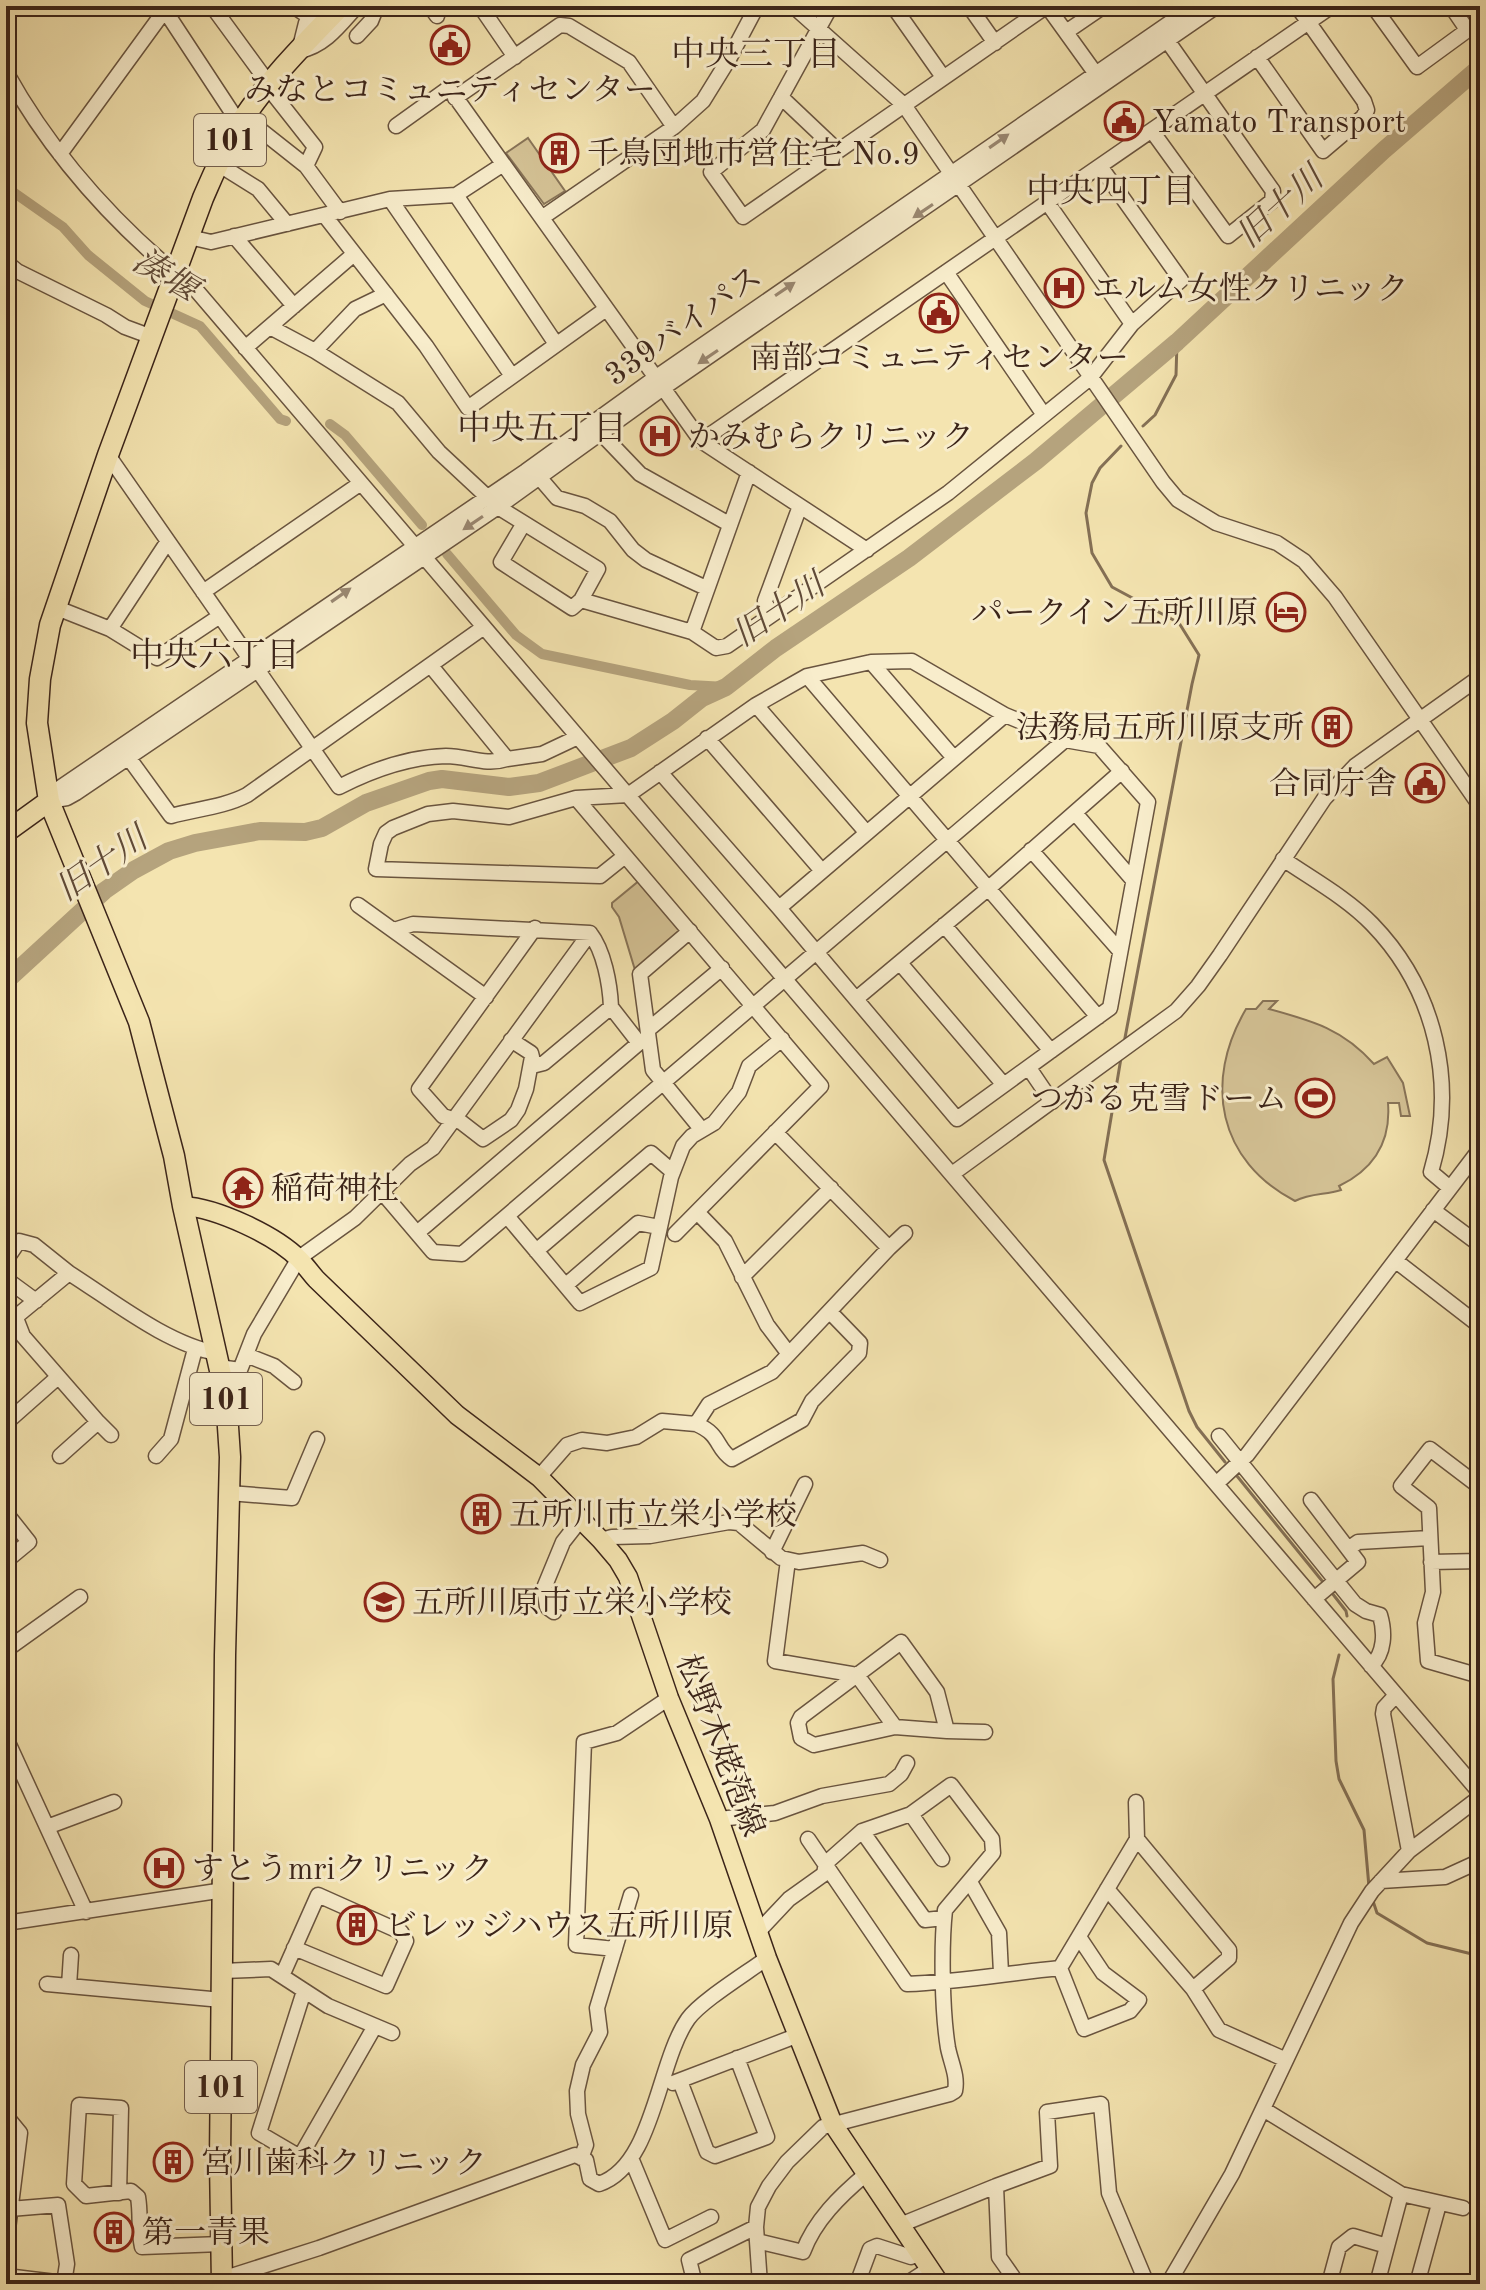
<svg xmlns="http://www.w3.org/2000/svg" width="1486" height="2290" font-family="'Old Standard TT','Noto Serif JP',serif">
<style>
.green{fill:#d5c396;stroke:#887458;stroke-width:2}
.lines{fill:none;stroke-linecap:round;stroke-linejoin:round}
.stream{stroke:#847055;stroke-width:3}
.canal{stroke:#b5a37d;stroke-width:10}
.river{stroke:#b5a37d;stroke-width:18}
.minor-casing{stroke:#69543f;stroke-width:17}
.major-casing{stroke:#3b2419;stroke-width:21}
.highway-casing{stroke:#3b2419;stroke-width:23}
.minor{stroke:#f8edcc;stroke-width:14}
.major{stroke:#f4e4b0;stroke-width:18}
.highway{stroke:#f4e4b0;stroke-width:20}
.oneway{fill:#9a8872}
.labels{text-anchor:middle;stroke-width:6;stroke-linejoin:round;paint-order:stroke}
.shield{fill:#f8edcc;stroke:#74604f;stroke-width:2}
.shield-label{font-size:30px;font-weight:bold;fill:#3b2419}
.poi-label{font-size:32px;fill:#3b2419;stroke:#f8edcc;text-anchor:start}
.street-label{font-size:32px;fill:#3b2419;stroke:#f8edcc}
.neighbourhood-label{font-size:34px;fill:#3b2419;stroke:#f8edcc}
.water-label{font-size:34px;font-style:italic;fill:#604a37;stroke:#f8edcc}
</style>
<rect width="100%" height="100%" fill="#f4e4b0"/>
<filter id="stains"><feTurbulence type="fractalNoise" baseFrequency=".0025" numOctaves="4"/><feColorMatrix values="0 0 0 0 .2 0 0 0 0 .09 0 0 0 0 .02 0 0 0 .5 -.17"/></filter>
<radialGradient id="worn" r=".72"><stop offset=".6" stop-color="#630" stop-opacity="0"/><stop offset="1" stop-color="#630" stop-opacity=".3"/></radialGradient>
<path class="green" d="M528,138L565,191L544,204L506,153Z
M640,880L679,928V932L635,970L619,917L612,907V903Z
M1263,1001H1277L1269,1009C1313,1021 1343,1029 1374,1064L1387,1057L1403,1083L1410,1116H1401L1399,1103H1388C1391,1141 1374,1169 1339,1186L1341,1190C1326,1195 1311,1193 1295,1201C1218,1161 1203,1082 1246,1009H1256Z"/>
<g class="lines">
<path class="stream" d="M1143,426L1155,415L1176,375L1177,342
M1121,446L1100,468L1092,483L1086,513L1092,553L1112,587L1179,623L1199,655L1192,684L1124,1043
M1121,1058L1104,1160L1189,1411L1197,1427L1225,1462
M1237,1476L1323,1582
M1332,1593L1346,1611L1347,1616
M1339,1655L1333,1679L1336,1761L1339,1779L1364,1830L1369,1887
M1372,1898L1377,1913L1427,1943L1480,1956"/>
<path class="canal" d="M6,187L63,227L88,255L145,301L200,326L280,419L286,421
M330,424L345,435L422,525
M447,554L516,635L542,654L690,685L726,687"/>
<path class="river" d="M6,981L104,891L134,870L169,851L195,843L260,831L305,832L322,828L366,803L429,781L442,779L509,787L539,783L631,748L673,721L702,698L726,687L776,648L909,558L1036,461L1177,342L1384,150L1480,67"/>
<g class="minor-casing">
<path id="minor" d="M162,6L233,114L242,121
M212,6L269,84
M293,6L311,18
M323,6L306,23L299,51C325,46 340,25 357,6
M430,6L437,16
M480,6L515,57
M793,6L904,105L1163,482L1178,500L1216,523L1277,543L1304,561L1335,597L1480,806
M831,6L763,130L711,172L743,217L1047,6
M893,6L943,77
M969,6L995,43
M1047,6L1101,81
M1373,6L1417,67L1480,21
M1451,6L1468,31
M1066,32L1104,6
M357,36L371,21L377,6
M1257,57L1323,151L1363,117L1367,110L1364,101L1297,6
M6,72C53,157 121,231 197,291L1480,1793
M267,86L315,147L306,166
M781,97L838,151
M455,98L560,25L569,26L629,62L674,127
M244,117L306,166L340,212
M396,126L449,88L701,441L867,550
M1152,131L1228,236L1272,201L1273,191L1162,33
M60,154L165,10
M218,164L258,189L287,224
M456,195L556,344
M390,199L512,376
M1047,202L1132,324
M325,216L426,346L468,408L606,309
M543,217L674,127L703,101L729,59L757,6
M234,236L294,306
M189,237L211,242L390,199L456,195L502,165
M6,262L17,271L106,315L125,327L152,337
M946,272L1044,415
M270,327L315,351L398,403L439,452L498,507L598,569L581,600L572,608L501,562L524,523
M245,348L354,254
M315,351L355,309L386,294
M595,427L640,474L729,524
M701,441L1332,6
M108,455L339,787C372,770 408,757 446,756C468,756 485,766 507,759L431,666
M539,477L557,498L585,506L610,521L633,550L646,560L706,588
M203,592L361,483
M581,600L692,632L716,648L727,646L948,493L1090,378L1132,324L1181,280L1100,166
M57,608L110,629L157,658L220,616
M770,616L765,601L800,506
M110,629L168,541
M692,632L749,472
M871,662L954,758
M807,676L1098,1017
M756,705L866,832
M707,738L822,871
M123,750L171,816C196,809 224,807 247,795L484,627
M507,759L542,754L578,737
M576,798L821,1086L675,1234
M49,801L67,798L76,793L498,507L663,388L1217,6
M49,801L61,787L526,471L655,378L1194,6
M1075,813L1132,879
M1031,850L1119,950
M625,856L600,876L376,869L381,844L386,833L393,828L428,814L453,811L509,817L576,798L628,795L756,705L807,676L871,662L912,661L1005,715L1065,740L1099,746L1148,802L1110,1008L957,1119L779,908L660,772
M1283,859C1312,879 1347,898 1372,924C1436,990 1457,1084 1431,1172L1450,1188
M358,905L486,997
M779,908L1005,715
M944,925L1051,1051
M394,930L413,924L590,933C604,951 610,984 611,1007L544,1063L532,1066
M690,931L640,974L653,1070L702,1130
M900,963L1004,1085
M856,999L990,887L1122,771
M649,1029L722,968
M511,1040L531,1053L532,1057L526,1089L518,1110L511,1120L483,1139L461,1122L443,1116L419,1089L535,928
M1029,1068L1052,1102
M952,1174L1176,1011L1198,986L1220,955L1324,799L1355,766L1480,677
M382,1192L433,1252L462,1254L1065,740
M1433,1210L1480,1245
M697,1212L725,1241L767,1325L789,1354L889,1248L775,1132
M507,1216L580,1303L651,1268L671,1177L683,1146L692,1136L714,1123L739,1092L749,1066L782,1039
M417,1233L639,1043L611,1007
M889,1248L905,1233
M536,1251L651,1153L673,1172
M6,1260L19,1241L34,1245L69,1273
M1396,1261L1480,1326
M742,1277L831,1188
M6,1279L36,1301
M566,1285L638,1223L659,1227
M16,1318L23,1336L98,1422L60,1456
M6,1325L69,1273C112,1300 168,1345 217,1353
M246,1355L274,1366L294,1382
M219,1367L240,1370L254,1334L299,1258L355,1218L410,1164L433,1148L590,933
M98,1422L111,1435
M6,1423L58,1377
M696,1424C722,1435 715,1448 732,1459L802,1420L812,1401L859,1353L860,1343L830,1312
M1219,1436L1355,1604L1366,1611L1380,1615C1385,1632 1385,1653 1371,1666
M156,1456L171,1439L195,1349
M539,1477L567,1445L582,1440L607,1443L636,1437L662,1421L696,1424L709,1404L772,1372L789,1354
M1216,1484L1247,1455L1480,1149
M1480,1487L1430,1449L1401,1486L1429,1508L1433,1592L1425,1623L1428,1661L1480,1676
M1480,1488L1478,1496L1480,1550
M229,1493L292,1498L317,1439
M1311,1500L1358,1562L1314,1599
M6,1513L29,1542L6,1561
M601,1540L612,1537L650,1536L729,1522L739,1523L781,1558L799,1562L863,1553L880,1560
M1348,1549L1358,1542L1430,1538
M772,1552L805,1484
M788,1560L775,1661L857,1675L895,1727
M1431,1562L1480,1561
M554,1612L547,1607L544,1588L563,1542L581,1519
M901,1642L937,1692L947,1731L895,1727L814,1745L801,1738L798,1723L801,1717Z
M6,1650L80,1597
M1396,1695L1384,1708L1383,1714L1409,1851
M947,1731L985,1732
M6,1738L86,1912
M911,1814L942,1859
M719,1819L775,1813L822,1796L889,1784L901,1774L907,1763
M47,1827L114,1802
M862,1831L925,1920L944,1918
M808,1839L907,1984C959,1982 1009,1973 1060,1968
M1381,1881L1445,1877L1480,1861
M970,1882L999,1933L1001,1973
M1107,1889L1193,1989L1229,1958V1950L1137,1839
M6,1923L224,1890
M758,1932L789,1899L824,1874L826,1863L862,1831L911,1814L951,1785L992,1839L993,1853L945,1910C941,1946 942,2012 948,2048C951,2063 958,2076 955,2091L950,2094L823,2127L787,2162L769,2186L758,2207L756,2227L760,2284
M615,1949L576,1945L584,1742L617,1733L669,1698
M1060,1968L1084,2029L1130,2011L1139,2000L1103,1973L1079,1937
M1060,1968L1137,1839L1136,1802
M223,1971L271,1969L328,2006L392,2033
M282,1976L318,1895L401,1932L406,1941L386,1986L294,1948
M47,1984L222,2000
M69,1986L71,1955
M1193,1989L1219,2030L1284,2059
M304,1991L259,2133L300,2157L375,2026
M680,2081L707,2152L715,2156L767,2137L737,2058
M673,2083L796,2036
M1263,2109L1401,2194L1463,2208
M6,2116L20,2133L6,2245
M581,2158L586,2145L578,2114L577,2091L583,2065L600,2032L597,2008L631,1895
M631,2158L665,2240L711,2217
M996,2186L999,2257L1013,2277L1003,2284
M119,2193L121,2108L79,2105L74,2184L86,2196L131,2191L138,2197C141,2215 138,2229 142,2247L221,2244
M10,2209L58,2205L67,2264L64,2283
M900,2225L996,2186L1050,2166L1047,2112L1101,2104L1109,2193L1147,2284
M757,2241L803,2252C815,2220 840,2196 866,2174
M6,2276L72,2284
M222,2279L319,2248L575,2155L586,2160L590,2179L599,2184C654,2166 657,2063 688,2019C701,2001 747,1973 767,1958
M695,2284L689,2260L756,2227
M857,2284L870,2249L877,2246L911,2257L919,2253
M906,2284L929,2269
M1168,2284L1232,2174L1351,1923L1372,1891L1409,1851L1480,1797
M1329,2284L1339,2247L1353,2236L1387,2246
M1377,2284L1401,2194
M1417,2284L1439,2204"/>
</g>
<g class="major-casing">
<path id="major" d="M183,1206C217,1208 275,1235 299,1259C305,1265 310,1272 316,1279L457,1415L539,1477L601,1540L618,1560L628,1577L669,1698L719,1819L767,1958L833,2124L940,2284"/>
</g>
<g class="highway-casing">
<path id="highway" d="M6,832L49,801
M222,2284L220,2160L225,1655L230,1457L226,1397L183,1206L174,1156L139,1022L49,801L37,723L40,679L50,625L108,455L203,198C214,173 224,148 239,125C267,81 305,43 341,6"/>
</g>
<use href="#minor" class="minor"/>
<use href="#major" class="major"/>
<use href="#highway" class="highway"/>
</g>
<defs><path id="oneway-solid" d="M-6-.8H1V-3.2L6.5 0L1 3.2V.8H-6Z" transform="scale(2)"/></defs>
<g class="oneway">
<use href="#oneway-solid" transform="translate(999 141) rotate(-35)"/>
<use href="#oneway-solid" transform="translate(923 211) rotate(146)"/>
<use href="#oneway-solid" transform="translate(785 289) rotate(-34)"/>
<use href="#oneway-solid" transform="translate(708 357) rotate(146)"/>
<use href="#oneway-solid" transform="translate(473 523) rotate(146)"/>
<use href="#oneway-solid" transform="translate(341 595) rotate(-35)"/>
</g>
<defs>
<g id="civic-ring" transform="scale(2)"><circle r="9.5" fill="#f8edcc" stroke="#8f2418" stroke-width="1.5"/><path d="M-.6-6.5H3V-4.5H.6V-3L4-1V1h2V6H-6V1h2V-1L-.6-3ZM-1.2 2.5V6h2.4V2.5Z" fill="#8f2418"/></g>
<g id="building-ring" transform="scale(2)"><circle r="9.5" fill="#f8edcc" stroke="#8f2418" stroke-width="1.5"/><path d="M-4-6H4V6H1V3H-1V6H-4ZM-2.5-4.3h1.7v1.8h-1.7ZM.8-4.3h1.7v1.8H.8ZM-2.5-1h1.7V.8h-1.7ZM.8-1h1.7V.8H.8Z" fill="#8f2418"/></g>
<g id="hospital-ring" transform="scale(2)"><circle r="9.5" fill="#f8edcc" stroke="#8f2418" stroke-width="1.5"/><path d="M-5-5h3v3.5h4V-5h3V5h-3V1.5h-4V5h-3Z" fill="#8f2418"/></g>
<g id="hotel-ring" transform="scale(2)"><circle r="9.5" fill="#f8edcc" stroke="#8f2418" stroke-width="1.5"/><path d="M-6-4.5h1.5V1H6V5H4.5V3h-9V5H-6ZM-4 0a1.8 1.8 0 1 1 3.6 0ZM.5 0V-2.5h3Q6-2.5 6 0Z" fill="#8f2418"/></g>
<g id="stadium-ring" transform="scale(2)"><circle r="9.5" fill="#f8edcc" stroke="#8f2418" stroke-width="1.5"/><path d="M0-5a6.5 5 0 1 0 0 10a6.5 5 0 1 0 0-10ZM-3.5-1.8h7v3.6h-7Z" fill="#8f2418"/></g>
<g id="temple-ring" transform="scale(2)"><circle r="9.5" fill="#f8edcc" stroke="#8f2418" stroke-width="1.5"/><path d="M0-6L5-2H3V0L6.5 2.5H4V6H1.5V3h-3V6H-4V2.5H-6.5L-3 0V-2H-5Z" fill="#8f2418"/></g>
<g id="school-ring" transform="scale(2)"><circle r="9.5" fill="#f8edcc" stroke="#8f2418" stroke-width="1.5"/><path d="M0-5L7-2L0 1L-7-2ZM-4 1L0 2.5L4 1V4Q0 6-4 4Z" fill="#8f2418"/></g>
</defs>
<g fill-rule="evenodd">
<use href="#civic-ring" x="450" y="45"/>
<use href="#civic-ring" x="1124" y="121"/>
<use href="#building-ring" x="559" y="153"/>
<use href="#hospital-ring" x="1064" y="288"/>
<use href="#civic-ring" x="939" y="313"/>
<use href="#hospital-ring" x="660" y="436"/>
<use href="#hotel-ring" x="1286" y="612"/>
<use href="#building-ring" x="1332" y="727"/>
<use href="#civic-ring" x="1425" y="783"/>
<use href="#stadium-ring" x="1315" y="1098"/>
<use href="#temple-ring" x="243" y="1188"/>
<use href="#building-ring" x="481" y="1514"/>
<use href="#school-ring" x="384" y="1602"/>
<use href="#hospital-ring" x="164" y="1868"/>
<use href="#building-ring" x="357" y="1925"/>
<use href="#building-ring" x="173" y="2162"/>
<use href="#building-ring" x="114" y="2232"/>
</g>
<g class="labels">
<g class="shield">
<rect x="194" y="114" width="72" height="52" rx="6"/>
<rect x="190" y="1373" width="72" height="52" rx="6"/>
<rect x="185" y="2061" width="72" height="52" rx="6"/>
</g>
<g class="shield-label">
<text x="230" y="150">101</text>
<text x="226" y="1409">101</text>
<text x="221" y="2097">101</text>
</g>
<g class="poi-label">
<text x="450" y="100" text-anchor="middle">みなとコミュニティセンター</text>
<text x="1152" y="132">Yamato Transport</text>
<text x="587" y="164">千鳥団地市営住宅 No.9</text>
<text x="1092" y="299">エルム女性クリニック</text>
<text x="939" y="368" text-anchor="middle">南部コミュニティセンター</text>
<text x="688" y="447">かみむらクリニック</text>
<text x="1258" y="623" text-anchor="end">パークイン五所川原</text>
<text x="1304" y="738" text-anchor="end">法務局五所川原支所</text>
<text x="1397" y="794" text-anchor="end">合同庁舎</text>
<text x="1287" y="1109" text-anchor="end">つがる克雪ドーム</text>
<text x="271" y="1199">稲荷神社</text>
<text x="509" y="1525">五所川市立栄小学校</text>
<text x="412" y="1613">五所川原市立栄小学校</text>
<text x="192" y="1879">すとうmriクリニック</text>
<text x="385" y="1936">ビレッジハウス五所川原</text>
<text x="201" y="2173">宮川歯科クリニック</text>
<text x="142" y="2243">第一青果</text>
</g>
<g class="street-label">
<text transform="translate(683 325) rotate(-35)" y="11">339バイパス</text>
<text transform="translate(721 1745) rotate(69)" y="11">松野木姥萢線</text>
</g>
<g class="neighbourhood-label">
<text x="756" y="65">中央三丁目</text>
<text x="1111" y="202">中央四丁目</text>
<text x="542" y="439">中央五丁目</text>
<text x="215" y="666">中央六丁目</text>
</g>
<g class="water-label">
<text transform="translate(1279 206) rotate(-42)" y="12">旧十川</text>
<text transform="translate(166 274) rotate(31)" y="12">湊堰</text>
<text transform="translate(778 609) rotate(-34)" y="12">旧十川</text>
<text transform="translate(101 863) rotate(-35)" y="12">旧十川</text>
</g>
</g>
<rect width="1486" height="2290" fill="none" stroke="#f4e4b0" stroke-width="32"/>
<rect x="8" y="8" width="1470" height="2274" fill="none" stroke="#3b2419" stroke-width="4"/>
<rect x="16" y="16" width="1454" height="2258" fill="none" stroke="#3b2419" stroke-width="2"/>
<rect width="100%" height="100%" filter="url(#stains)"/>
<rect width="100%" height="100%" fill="url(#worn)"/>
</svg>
